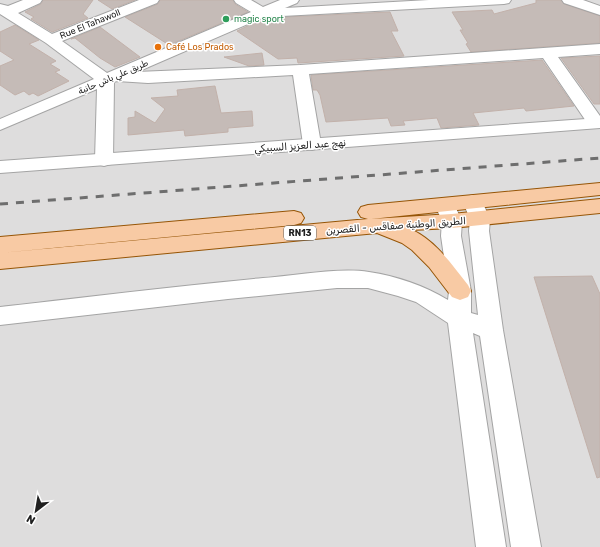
<svg xmlns="http://www.w3.org/2000/svg" width="600" height="547" font-family="Rubik,Vazirmatn,sans-serif">
<style>
.residential{fill:#dedddd}
.building{fill:#c5bbb7;stroke:#c2b1aa}
.lines{fill:none;stroke-linecap:round;stroke-linejoin:round}
.minor-casing{stroke:#a4a4a4;stroke-width:2}
.tertiary-casing{stroke:#a4a4a4;stroke-width:2}
.primary-casing{stroke:#965506;stroke-width:2}
.minor{fill:#fff;fill-rule:evenodd}
.tertiary{fill:#fff;fill-rule:evenodd}
.primary{fill:#f8caa4;fill-rule:evenodd}
.rail{stroke:#6e6e6e;stroke-width:3;stroke-dasharray:8 8;stroke-linecap:butt}
.leisure-dot{fill:#2e9e5b;stroke:#fff;stroke-width:1.5}
.food-dot{fill:#e8710a;stroke:#fff;stroke-width:1.5}
.labels{text-anchor:middle;stroke-width:3;stroke-linejoin:round;paint-order:stroke}
.far-leisure-label{font-size:9px;fill:#27864d;stroke:#fff;text-anchor:start}
.far-street-label{font-size:9px;fill:#202020;stroke:#fff}
.far-food-label{font-size:9px;fill:#c56008;stroke:#fff;text-anchor:start}
.shield{fill:#fff;stroke:#636363;stroke-width:1}
.shield-label{font-size:9px;font-weight:bold;fill:#202020}
.street-label{font-size:10px;fill:#202020;stroke:#fff}
</style>
<rect width="100%" height="100%" fill="#f0ece7"/>
<path class="residential" d="M0,0H600V547H0Z"/>
<path class="building" d="M43,0H93L83,14L88,18L52,32L31,19L34,17L25,12L41,4Z
M98,0H135L112,9Z
M160,0H233L235,4L248,12L169,45L125,17L158,4Z
M536,0H561L564,4L600,16V43L471,52L466,44L468,43L460,30H463L452,12L492,10L494,14L536,3Z
M390,12L398,31H391L404,56L298,63L297,58L278,59L237,31L264,18Z
M15,25L39,40L29,44L56,61L50,64L60,70L55,72L69,81L38,96L33,93L29,95L24,91L15,95L0,85V66L14,60L0,51V32Z
M100,27L140,57L115,67L100,58L75,38L71,39Z
M262,53L264,65L249,66L224,57Z
M600,56V104H594L561,58Z
M542,60L574,106L526,111L524,108L473,113L479,125L441,128L437,118L403,121L405,125L391,126L388,118L326,122L320,95L317,90H313L311,75Z
M215,86L221,113L252,111L253,126L228,128V132L185,136L184,130L128,135V118L135,117V111L155,123L165,109L151,98L178,96L177,90Z
M592,276L600,294V477L597,478L534,277Z"/>
<g class="lines">
<g class="minor-casing">
<path id="minor" d="M23,0H42L40,3L18,13L52,34L139,0H159L157,3L62,41L107,73L251,12L236,3L234,0H251L263,7L280,0H299L297,3L285,8L429,0H511L509,3L504,4L264,17L137,72L300,65L600,44V54L558,57L600,116V127L596,128L590,127L543,58L309,74L321,144L318,148L312,150L306,148L303,144L293,75L148,83L117,81L114,82L113,160L111,164L104,166L97,164L95,160L97,89L0,130V119L94,79L46,43L0,14V4L8,6Z
M562,0H583L600,6V15L564,3Z
M473,195L480,197L490,219L489,231L503,330L541,547H511L480,336L473,333L506,547H476L448,323L416,302L398,296L368,288H337L228,299L0,325V307C88,297 175,286 263,278C293,276 339,267 369,272C396,276 425,286 448,300L449,291L441,236L442,221L435,205L438,200L445,198L452,200L462,221L461,236L471,291V313L478,315L469,231L470,219L463,202L466,197Z"/>
</g>
<g class="tertiary-casing">
<path id="tertiary" d="M600,118V128L0,173V161Z"/>
</g>
<g class="primary-casing">
<path id="primary" d="M600,183V195L371,219L452,214L600,199V213L452,228L412,230C436,241 452,265 468,285L471,291L468,297L460,300L452,297L429,267L412,250L402,243L377,233L0,269V253L368,219L361,217L358,212L361,207L368,205Z
M294,211L301,213L304,218L301,223L294,225L0,253V237Z"/>
</g>
<use href="#minor" class="minor"/>
<use href="#tertiary" class="tertiary"/>
<use href="#primary" class="primary"/>
<path class="rail" d="M0,204L600,158"/>
</g>
<circle class="leisure-dot" cx="226" cy="19" r="4"/>
<circle class="food-dot" cx="158" cy="47" r="4"/>
<g class="labels">
<g class="far-leisure-label">
<text x="234" y="22">magic sport</text>
</g>
<g class="far-street-label">
<text transform="translate(90 24) rotate(-22)" y="3">Rue El Tahawoll</text>
<text transform="translate(113 77) rotate(-23)" y="3">طريق علي باش حانبة</text>
</g>
<g class="far-food-label">
<text x="166" y="50">Café Los Prados</text>
</g>
<rect class="shield" x="284" y="226" width="32" height="14" rx="3"/>
<g class="shield-label">
<text x="300" y="236">RN13</text>
</g>
<g class="street-label">
<text transform="translate(300 145) rotate(-4)" y="4">نهج عبد العزيز السبيكي</text>
<text transform="translate(396 225) rotate(-4)" y="4">الطريق الوطنية صفاقس - القصرين</text>
</g>
</g>
<g transform="translate(36 511) rotate(211)" stroke="#ffffff" stroke-width="3" paint-order="stroke">
<path d="M0-3L7 15L0 10L-7 15Z" fill="#202020"/>
<text y="-6" font-size="11" font-weight="bold" text-anchor="middle" fill="#202020">N</text>
</g>
</svg>
